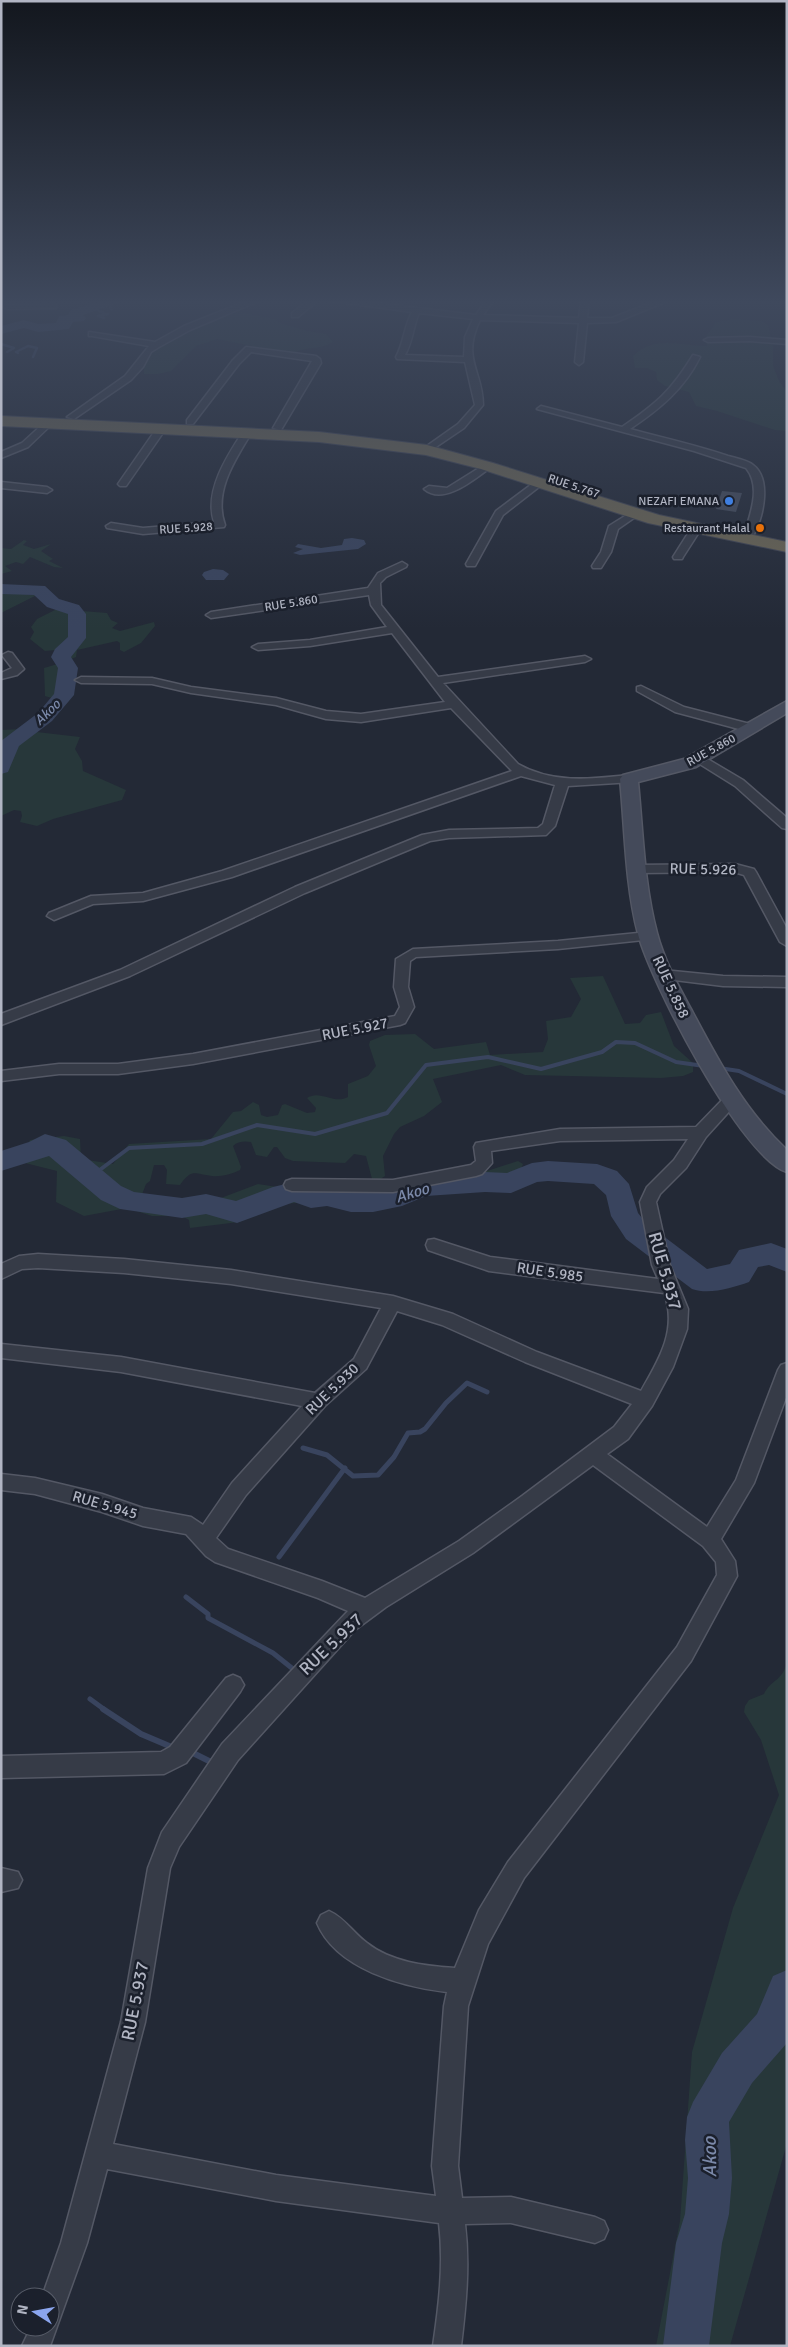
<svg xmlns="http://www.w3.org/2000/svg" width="788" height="2347" font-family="Signika,sans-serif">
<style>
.green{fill:#27373a}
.water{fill:#39445e}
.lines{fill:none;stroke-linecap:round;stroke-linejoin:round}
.stream-far3{stroke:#39445e;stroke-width:2.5}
.stream-far2{stroke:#39445e;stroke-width:4}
.stream-far1{stroke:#39445e;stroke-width:5}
.stream{stroke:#39445e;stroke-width:6}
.river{fill:#39445e;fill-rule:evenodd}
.building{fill:#444b5b}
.street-casing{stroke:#545865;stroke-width:3}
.secondary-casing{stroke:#545865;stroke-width:3}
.highway-casing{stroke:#414552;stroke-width:2}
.street{fill:#363b47;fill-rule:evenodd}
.secondary{fill:#444a5a;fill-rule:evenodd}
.highway{fill:#6c6654;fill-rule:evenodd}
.shop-dot{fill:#3f7fe0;stroke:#1b202c;stroke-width:2}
.food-dot{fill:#e8710a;stroke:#1b202c;stroke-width:2}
.labels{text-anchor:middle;stroke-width:5;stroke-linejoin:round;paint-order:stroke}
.far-street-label{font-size:12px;fill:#b1b5c3;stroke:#1b202c}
.far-poi-label{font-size:12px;fill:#b1b5c3;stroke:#1b202c;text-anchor:end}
.far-water-label{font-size:14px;font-style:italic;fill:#7b89a9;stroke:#1b202c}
.street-label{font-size:15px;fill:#b1b5c3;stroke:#1b202c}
.water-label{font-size:16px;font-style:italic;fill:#7b89a9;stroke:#1b202c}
.near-street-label{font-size:18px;fill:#b1b5c3;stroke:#1b202c}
.near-water-label{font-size:19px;font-style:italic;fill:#7b89a9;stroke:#1b202c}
</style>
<rect width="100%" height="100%" fill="#232936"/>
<path class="green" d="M239,312L275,319L280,323L307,331L326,334L333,342C318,351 307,345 293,354L217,339L196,346L171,371L158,374H144C144,369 144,362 146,358C156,338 217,319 239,312Z
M734,319L761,321L768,325L773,347V366L779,381L787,392V431L775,430L717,411L696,406L689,392L665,386L657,380L656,372L647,368H635L633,356C655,335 679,346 707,346L706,337L716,322Z
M24,540L27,541L23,545L34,549L51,544L41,551L53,559L49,561L63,568L54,567L30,557L23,564L16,562L5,566L12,571L1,574V548L11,549Z
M1,591L37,595L1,613Z
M57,609L107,613L111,620L118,623L112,628L120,631L154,622L155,626L141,643L124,652L120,650V643L117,641L77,650L76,657L67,661C79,689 60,705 41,725L34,724L28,731L80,737L75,749L82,761L83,771L126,790L122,800L53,819L37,826L20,822L22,816L21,811L14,810L1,816V761L6,746L1,745V730L22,729L44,713L55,699L45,696L44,668L61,663L56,650L45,651L30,639L34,632L31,627L37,619Z
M603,976L625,1024L640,1023L646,1015L661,1012L674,1046L693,1063V1072L683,1076L661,1078L525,1075L501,1065L433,1079L442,1102L424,1116L400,1127L394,1134L383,1156L385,1176L379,1180L372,1179L366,1156L354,1154L345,1163L293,1161L285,1158L277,1147H274L267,1157L256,1155L251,1142C245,1141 238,1141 233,1146L241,1167L240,1170C232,1174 220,1177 212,1176C194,1174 192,1168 180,1185L166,1184L167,1170L164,1165H154L150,1181L146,1184L141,1197L193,1205L213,1201L258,1184L290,1189L338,1191L354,1197H367L409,1183L487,1171L518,1161L523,1164L521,1169L468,1188L389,1203L372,1206L317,1201L285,1204L239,1222L190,1228L189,1220L182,1216H152L127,1208L84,1216L56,1202L57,1171L21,1162L30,1140L64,1136L80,1139L81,1159L113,1164L129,1144L211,1139L233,1112L241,1111L253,1102L259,1105L261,1115L267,1117L278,1115L282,1105L285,1104L307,1113L315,1112L316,1108L307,1098C320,1089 334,1105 348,1097V1084L368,1076L376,1066L369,1045L370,1041L385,1035L415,1034L434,1049L486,1042L490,1055L543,1052L548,1039L546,1021L571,1017L581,999L570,978Z
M787,1662V2143L730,2346H656L680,2221L692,2052L733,1908L779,1795L761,1740L744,1712L745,1706L749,1700L764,1694C770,1680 783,1681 787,1662Z"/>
<path class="water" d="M352,538L364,540L366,544L358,549L300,555L293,553L303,549L295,547L298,544L321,548L342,545L344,539Z
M213,569L223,570L229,574L224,580H206L202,575L204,572Z"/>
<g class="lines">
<path class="stream-far3" d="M110,306L112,310
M97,310L104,313
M104,318L98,316L108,314
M1,344L14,348
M7,352L14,348
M18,353L16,352L28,346L37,348L33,357"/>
<path class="stream-far2" d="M719,1068L739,1071L787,1094
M93,1175L129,1148L202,1144L257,1125L315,1134L387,1113L426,1065L488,1057L541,1069L602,1052L616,1042L635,1043L676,1062L704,1066"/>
<path class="stream-far1" d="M303,1448L327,1455L353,1476L378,1475L394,1457L408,1433L420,1432L425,1429L446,1403L467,1383L487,1392
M279,1557L345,1468
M186,1597L208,1614V1618L273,1653L293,1669
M90,1699L105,1710"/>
<path class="stream" d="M103,1709L141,1734L174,1748
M189,1751L213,1763"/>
<path class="river" d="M104,300H126L83,315L86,318L84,321L73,322L69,329L38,332L24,328L1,334V326L24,320L38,324L56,323L59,316L68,315L71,310Z
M1,584L45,586L59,599L79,605L86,614V638L71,657L78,668L74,695L52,721L19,746L8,772L1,774V741L38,713L54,694L58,668L51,657L55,649L68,637V614L47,607L34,595L1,594Z
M45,1134L66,1140L121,1186L134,1192L182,1198L206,1194L236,1201L273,1187L294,1182L314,1187L327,1186L351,1192H373L388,1189L423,1176L485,1172L507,1173L532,1163L548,1161L597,1164L617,1171L629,1184L638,1213L646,1223L707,1269L730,1264L739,1250L771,1243L787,1249V1272L769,1265L758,1267L749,1282C732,1288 709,1295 692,1289L626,1239L611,1216L606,1195L594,1184L548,1181L537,1182L511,1193L485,1192L426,1196L402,1206L373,1212H351L327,1206L311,1208L294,1202L237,1223L206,1214L182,1218L120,1209L101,1200L49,1156L1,1171V1151L29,1142Z
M787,1970V2043L752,2083L729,2122L732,2178L729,2214L722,2243L709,2346H663L676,2243L685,2214L688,2178L685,2140L687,2117L693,2102L722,2053L757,2014L773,1976Z"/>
</g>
<path class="building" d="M722,491L742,493L736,512L716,509Z"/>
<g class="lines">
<g class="street-casing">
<path id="street" d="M249,300H261L190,330L159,347L151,352L143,367L131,380L74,419L67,417L125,376L149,346L92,336H89V332L155,342L184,326Z
M309,300H318L298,317H292V313Z
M324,300H352L476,315L486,300H494L483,315L579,318L581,300H589L587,318H612L658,300H670L616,322L587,323L583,362L579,365L575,362L579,323L480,320C461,359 483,371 483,405L464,428L427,453L422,450L424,448L458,424L475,405L465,362L397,359L396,357C404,342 404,327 412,312ZM419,313L473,319L465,337L464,357L405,355C413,341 413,327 419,313Z
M56,304V308H53L7,309L3,307L7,305Z
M750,337L787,340V344L750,341L708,342L704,340L708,338Z
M246,347L316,356L320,359L321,363L281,430L273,428L312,361L251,352L239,364L193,424H187V420L233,360Z
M693,355L700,357C684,389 660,409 630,429C663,438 696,445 728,456C735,458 747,460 753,465C772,479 763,517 754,534L745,532C751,512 761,486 746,468L694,451L537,409L541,406L622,427C656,404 671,391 693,355Z
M46,421L53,423L28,447L1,458V452L22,443Z
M159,425L167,427L126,486H120L118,484Z
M244,430L252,432C235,460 213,492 225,525L224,527L143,534L107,528L106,526L111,523L143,528L214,522C204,491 227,456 244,430Z
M487,463L490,464V468C474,479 444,506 424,489L429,486L447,488Z
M536,481L544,483L503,515L475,566H467L466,564L496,511Z
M1,482L47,487L52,490L47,493L1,488Z
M633,511L641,513L618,529L611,552L601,568H593L592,566L601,552L609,526Z
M696,526L701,529L683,557L682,559H674L673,557L692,527Z
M402,562L407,565L406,567L386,577L380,583L381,605L438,677L585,656L591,659L585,662L443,683L518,764C553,784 591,779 629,775L633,776L635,779L633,782L568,786L555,826L546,835L449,838L430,841L305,893L130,976L1,1025V1014L120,970L295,887L422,835L449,830L538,828L543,824L555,785L521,776L232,877L143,901L93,904L54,920L47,916L49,913L91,896L143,893L222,871L512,771L451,708L361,722L326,719L276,705L191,693L152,684L81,683L75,680L81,677L152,678L191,687L276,698L326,711L361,714L445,702L392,633L310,646L258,650L252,647L258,644L310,640L387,627L371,605L369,595L211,618L206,615L211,612L368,588L378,573Z
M8,652L12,653L24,669L17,675L1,679V673L12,668L2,655Z
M641,686L684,707L754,725L756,728L750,732L675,712L637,691V687Z
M699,754L743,780L787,818V829L782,828L735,786L695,761L693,758Z
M735,864L754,869L756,872L787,929V946L780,942L744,875L734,872L637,873L630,869L637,865Z
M648,932L655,936L653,939L558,949L416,957L410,961L408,987L414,1007L405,1023L400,1025L193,1064L118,1074H59L1,1081V1071L59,1064H118L193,1054L395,1016L400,1007L394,987L396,959L413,949L558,941Z
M663,970L723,976L787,977V987L723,986L658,978L656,975Z
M730,1096L735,1097L738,1101L735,1105L706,1137L686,1168L660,1194L656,1202L670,1265L688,1309L687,1329L673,1367L652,1406L628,1439L607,1454L707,1527L736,1480L778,1370L781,1365L787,1363V1395L754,1483L721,1539L735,1561L737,1576L691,1661L524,1878L488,1944L468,2006L458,2166L462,2198L511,2197L595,2217L604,2221L608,2230L604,2239L595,2243L511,2223L465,2224C470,2265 466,2305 461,2346H433C439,2305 444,2264 439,2223L276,2201L107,2169L87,2243L50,2346H22L31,2327H50V2297H42L61,2243L121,2022L148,1868L162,1832L222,1744L348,1611L318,1598L215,1562L206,1556L186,1534L143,1526L102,1512L35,1494L1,1490V1474L35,1478L102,1494L143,1508L191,1517L203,1525L232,1483L302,1406L121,1372L1,1358V1344L121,1357L315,1393L354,1359L381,1308L231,1284L124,1273L38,1268L22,1269L1,1279V1264L19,1256L38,1254L124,1259L231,1270L393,1296L453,1314L537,1352L641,1391C659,1360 678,1329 664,1293L489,1271L428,1250L426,1245L428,1240L434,1239L490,1257L658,1279L652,1265L640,1202L647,1187L674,1160L688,1139L560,1141L491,1151L492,1163L482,1174L476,1176L393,1192L292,1191L286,1189L284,1185L286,1181L292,1179L393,1180L471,1165L476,1161L474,1147L476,1143L560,1129L696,1127L725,1097ZM397,1311L442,1325L525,1362L632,1404L614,1427L522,1496L459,1541L365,1598L322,1581L228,1549L216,1538L246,1495L325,1406L366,1369ZM593,1465L703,1546L716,1562L717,1575L677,1647L508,1862L479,1910L455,1968C425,1966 391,1962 367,1943C353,1933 345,1918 329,1911L321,1915L317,1923C336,1969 403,1987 447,1992L444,2006L432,2166L436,2196L276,2175L113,2144L145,2022L170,1868L179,1847L238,1760L355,1630L386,1607L473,1553Z
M233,1675L240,1678L244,1685L240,1692L186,1763L164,1774L1,1778V1756L161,1752L170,1747L226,1678Z
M1,1868L18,1872L22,1880L18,1888L1,1892Z"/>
</g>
<g class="secondary-casing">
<path id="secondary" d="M787,701V713L696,767L638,782C643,832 644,884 657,933C664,960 678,985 691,1009C718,1060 744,1110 787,1150V1172C742,1159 650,981 638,934C625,884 625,830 620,779L623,775L684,759Z"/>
</g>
<g class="highway-casing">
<path id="highway" d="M1,416L319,432L427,445L493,463L659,515L787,542V552L648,523L481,469L426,455L319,442L1,426Z"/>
</g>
<use href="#street" class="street"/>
<use href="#secondary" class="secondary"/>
<use href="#highway" class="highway"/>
</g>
<linearGradient id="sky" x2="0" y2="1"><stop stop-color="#13171e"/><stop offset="0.48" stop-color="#3f495d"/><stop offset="1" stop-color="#3f495d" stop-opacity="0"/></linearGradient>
<rect width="788" height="629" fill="url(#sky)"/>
<circle class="shop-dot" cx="729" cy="501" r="5"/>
<circle class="food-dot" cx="760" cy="528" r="5"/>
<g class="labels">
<g class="far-street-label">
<text transform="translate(574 486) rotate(18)" y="4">RUE 5.767</text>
<text transform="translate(186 528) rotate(-4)" y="4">RUE 5.928</text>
<text transform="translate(291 603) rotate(-9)" y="4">RUE 5.860</text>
<text transform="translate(711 750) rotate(-29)" y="4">RUE 5.860</text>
</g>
<g class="far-poi-label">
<text x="719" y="505">NEZAFI EMANA</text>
<text x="750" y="532">Restaurant Halal</text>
</g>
<g class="far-water-label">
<text transform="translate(47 712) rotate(-44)" y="5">Akoo</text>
</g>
<g class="street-label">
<text transform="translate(703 869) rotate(1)" y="5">RUE 5.926</text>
<text transform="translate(671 987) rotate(65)" y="5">RUE 5.858</text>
<text transform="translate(355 1029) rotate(-11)" y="5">RUE 5.927</text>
<text transform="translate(550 1272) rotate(8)" y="5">RUE 5.985</text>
<text transform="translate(332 1389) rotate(-44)" y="5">RUE 5.930</text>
<text transform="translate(105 1505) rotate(16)" y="5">RUE 5.945</text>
</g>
<g class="water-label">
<text transform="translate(412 1192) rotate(-17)" y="6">Akoo</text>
</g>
<g class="near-street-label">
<text transform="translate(665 1271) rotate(74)" y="6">RUE 5.937</text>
<text transform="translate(331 1644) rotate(-44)" y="6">RUE 5.937</text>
<text transform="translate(135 2001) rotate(-79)" y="6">RUE 5.937</text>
</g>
<g class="near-water-label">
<text transform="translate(709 2157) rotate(-91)" y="7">Akoo</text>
</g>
</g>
<rect width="788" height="2347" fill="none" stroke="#b1b5c3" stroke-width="5"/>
<g transform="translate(35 2312) rotate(281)"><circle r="24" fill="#1b202c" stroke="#575c68"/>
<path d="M0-4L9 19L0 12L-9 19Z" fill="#8ba5ee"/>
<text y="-8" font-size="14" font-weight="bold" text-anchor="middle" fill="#b1b5c3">N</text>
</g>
</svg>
